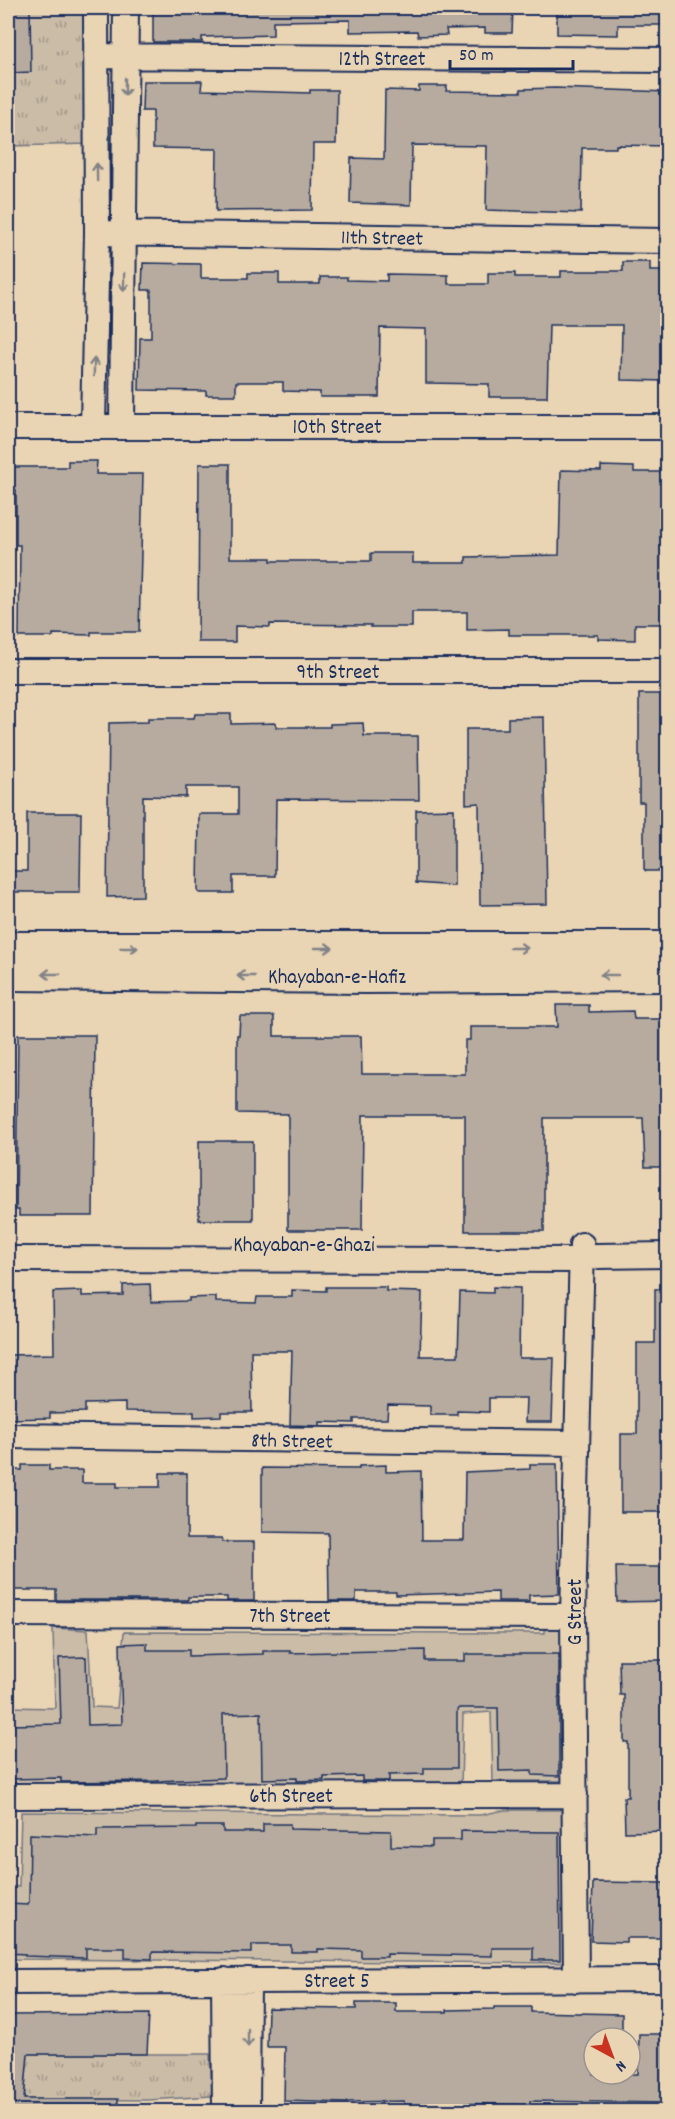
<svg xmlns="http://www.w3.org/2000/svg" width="675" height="2119" font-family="Dekko,sans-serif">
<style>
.grass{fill:url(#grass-tufts);stroke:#737682;stroke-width:1.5}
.garden{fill:#cbbca7;stroke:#737682;stroke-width:1.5}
.building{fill:#b6ab9e;stroke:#1b2f5e;stroke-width:1.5}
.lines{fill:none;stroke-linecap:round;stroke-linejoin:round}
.minor-casing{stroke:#1b2f5e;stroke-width:28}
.major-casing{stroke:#1b2f5e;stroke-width:36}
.minor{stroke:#e9d4b3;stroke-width:24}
.major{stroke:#e9d4b3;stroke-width:32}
.oneway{stroke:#828288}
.labels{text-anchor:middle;stroke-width:6;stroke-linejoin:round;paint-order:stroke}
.street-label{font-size:21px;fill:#1b2f5e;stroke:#e9d4b3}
</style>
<defs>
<pattern id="grass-tufts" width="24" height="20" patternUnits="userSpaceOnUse" patternTransform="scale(1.5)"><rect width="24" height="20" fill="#cbbca7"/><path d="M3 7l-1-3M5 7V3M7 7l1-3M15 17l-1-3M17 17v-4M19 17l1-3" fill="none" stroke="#a4998b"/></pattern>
</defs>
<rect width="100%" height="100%" fill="#e9d4b3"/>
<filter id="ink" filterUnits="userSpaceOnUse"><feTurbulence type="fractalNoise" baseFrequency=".0167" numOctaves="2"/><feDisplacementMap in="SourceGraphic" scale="12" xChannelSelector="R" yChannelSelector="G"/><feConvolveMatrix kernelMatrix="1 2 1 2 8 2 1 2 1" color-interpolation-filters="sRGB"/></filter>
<g filter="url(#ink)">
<path class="grass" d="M8,8H90L88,144L8,146Z
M28,2054H210L212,2096L148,2100L24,2099Z"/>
<path class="garden" d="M545,1626L561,1628L568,1639V1781H493L491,1712L463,1714L461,1784L8,1783V1707L55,1708L53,1628L88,1630L92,1707L117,1708L124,1632L545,1633Z
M505,1810H564L565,1963L8,1959V1886L19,1887L21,1812L480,1815Z"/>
<path class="building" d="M8,8H30L31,72L8,73Z
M210,8H513L512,33H485V28L446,29L447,35L418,36L417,31L350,32V20L273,21V35L202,37V42H153V12L210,11Z
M557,8H668V25H618V35L557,34Z
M143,81H202L201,90L310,93V90H337L336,144H313L312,210L216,211L217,149L153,148V111H142Z
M419,86H447L446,91L521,92V89L555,88L668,92V146L616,145V148H582L581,213L486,210L487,146L412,145L411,205L350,203L351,158L384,159L385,90L419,91Z
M623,262H650V271H668V381L621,380L622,325H549L547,397H489V384L426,383V329L380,328L379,397H320V392L283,391V382H236V395H206V391L139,390L140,338H151V290H142L143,263L201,264V278H248V273H279V284H320V277H347V280L387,281V274L448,275V284H488V273H515V277H561V271H623Z
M68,461H97L96,474H143L139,632H91V635L53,634V637H19L20,545H16V490H8V467H68Z
M199,464H230V558H271V561H371V553H413V563H466V557L559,555L561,470L601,471V466L634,467V472H668V624H635V640L598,639V635H509V629L467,630V612H412V627H370L371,625L270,624V627L235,626V642H198Z
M639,694H668V871H646L644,869V802H639Z
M195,714H231V724L276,723V727H330V724L363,723L364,736H418L419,800L276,799L275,876H233V893H200L198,892L199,814H238V787H186V797L143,796V896L107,897L109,723L148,722V718H194Z
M544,717L547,904L480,905L479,803L466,804V729H508V718Z
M454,809V886L416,883V810Z
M27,813H81L80,892H8V871H27Z
M556,1005H589V1012L633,1011L634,1019H668V1167H645L643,1118H544V1231H465V1115H363L362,1230H288V1114L237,1113V1035H239L240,1016H274V1036H361L362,1074H465V1040H470V1027H557Z
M18,1035H95L93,1216H19V1210H16Z
M199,1141H253V1220H199Z
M150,1284L151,1302L189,1301V1298L216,1297V1302L256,1303L257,1297H292V1290L326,1291V1287H386V1291L422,1292L420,1356H458L460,1292L493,1293V1287L520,1288L519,1358H554L552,1422H525L526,1398H489V1412L457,1411V1415H430V1406L388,1405L387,1419H354V1423L320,1422V1426L290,1425L292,1351H251L252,1412H221V1416L194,1417V1412L125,1411V1403L85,1404V1412L50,1413V1418L8,1419V1355L54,1354L53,1292L82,1291V1296L123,1295V1285Z
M655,1289H668V1512H621V1434H637V1343H655Z
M530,1464H557L559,1594L529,1595V1601H498V1592L396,1595V1592H356V1601H329L328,1533L262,1532V1468L359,1469V1466L386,1465V1472L421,1471L422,1540H464L465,1472L530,1469Z
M22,1465H49V1470H82V1483H117V1487H160V1473H187V1538H222V1542H254V1601H227V1597H188V1600H56V1590H8V1470H22Z
M616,1567H668V1601L617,1602Z
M147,1643V1650H189V1656L263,1654V1651H290V1653L425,1650V1661H465V1654H559V1776L532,1775V1770L499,1771L498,1708H459L457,1710V1768H424V1774L389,1775V1781H362V1776L324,1777V1780L297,1781V1778L262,1779L261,1713L223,1714L224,1778L156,1781L61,1782V1778L8,1779V1725L61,1724L59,1658L86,1657L88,1725L122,1724L120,1644Z
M619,1660H668V1831L625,1832L624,1797H628V1742H624V1695H620Z
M263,1824H290V1829L391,1831V1846L432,1847V1840H461V1831L559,1832L560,1960H533V1948H492V1956L387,1954V1957H361V1950L318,1949V1952H291V1945H252V1953L152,1952V1959L125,1958V1948H86V1958L25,1956V1954L8,1953V1904L28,1905L29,1902L30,1834L97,1837V1829L196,1828V1826H223V1832H263Z
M593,1882L664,1883V1938H626V1942L591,1941Z
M356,2003H396V2012H447V2010L494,2009V2007H531V2012L622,2014V2038H594V2074H638L639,2034H668V2103L530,2101V2105L440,2103V2105H404V2101L347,2102V2103L284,2101L285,2047H267L268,2008L356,2009Z
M149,2014L147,2054H28L24,2099H118V2112H8V2015Z"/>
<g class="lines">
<g class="minor-casing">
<path id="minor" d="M96,56L668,60
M97,233L668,241
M93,425L97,233L96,8
M122,425L126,8
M8,427H668
M8,671H668
M8,1259L581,1260L597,1256L668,1255
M8,1436L576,1443
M8,1614L573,1616
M8,1796L575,1795
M224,1980L225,2112
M576,1980L573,1616L582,1245
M8,1982L668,1979
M247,2112L248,1980"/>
</g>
<g class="major-casing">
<path id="major" d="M8,948H668
M8,974L366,977L668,975"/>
</g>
<use href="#minor" class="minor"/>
<use href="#major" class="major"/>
</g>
<defs><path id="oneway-shaft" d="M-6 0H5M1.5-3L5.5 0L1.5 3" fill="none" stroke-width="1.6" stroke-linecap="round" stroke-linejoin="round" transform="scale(1.5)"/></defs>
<g class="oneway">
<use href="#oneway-shaft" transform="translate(125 87) rotate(90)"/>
<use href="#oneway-shaft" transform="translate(97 172) rotate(-91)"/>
<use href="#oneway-shaft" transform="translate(124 282) rotate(91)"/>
<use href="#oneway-shaft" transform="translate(94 367) rotate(-89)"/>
<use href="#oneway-shaft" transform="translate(129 948)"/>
<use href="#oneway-shaft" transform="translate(324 948)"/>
<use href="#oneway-shaft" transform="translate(519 948)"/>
<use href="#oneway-shaft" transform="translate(51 974) rotate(-180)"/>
<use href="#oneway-shaft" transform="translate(609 975) rotate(180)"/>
<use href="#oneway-shaft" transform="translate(246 976) rotate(-180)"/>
<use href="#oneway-shaft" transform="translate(248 2038) rotate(90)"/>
</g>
</g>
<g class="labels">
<g class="street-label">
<text x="382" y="65">12th Street</text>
<text transform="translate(382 237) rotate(1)" y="7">11th Street</text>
<text x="337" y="433">10th Street</text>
<text x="338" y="678">9th Street</text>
<text x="337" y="983">Khayaban-e-Hafiz</text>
<text x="304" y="1251">Khayaban-e-Ghazi</text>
<text transform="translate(292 1440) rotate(1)" y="7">8th Street</text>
<text transform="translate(574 1612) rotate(-90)" y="7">G Street</text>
<text x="290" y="1622">7th Street</text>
<text x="291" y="1802">6th Street</text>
<text x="337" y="1987">Street 5</text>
</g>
</g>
<rect width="675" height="2119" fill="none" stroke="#e9d4b3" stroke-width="30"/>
<rect x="15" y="15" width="645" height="2089" fill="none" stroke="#1b2f5e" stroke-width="2" filter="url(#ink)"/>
<g transform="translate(612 2056) rotate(139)"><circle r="28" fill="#e9d4b3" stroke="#979291" stroke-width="1.5"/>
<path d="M0-4.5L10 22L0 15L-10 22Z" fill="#c8321e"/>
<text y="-9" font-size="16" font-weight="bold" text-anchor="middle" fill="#1b2f5e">N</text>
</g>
<path d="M450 60v9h123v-9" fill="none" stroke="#1b2f5e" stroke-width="3"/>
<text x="459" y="60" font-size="18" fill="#1b2f5e" stroke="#e9d4b3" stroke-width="4.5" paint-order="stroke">50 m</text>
</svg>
